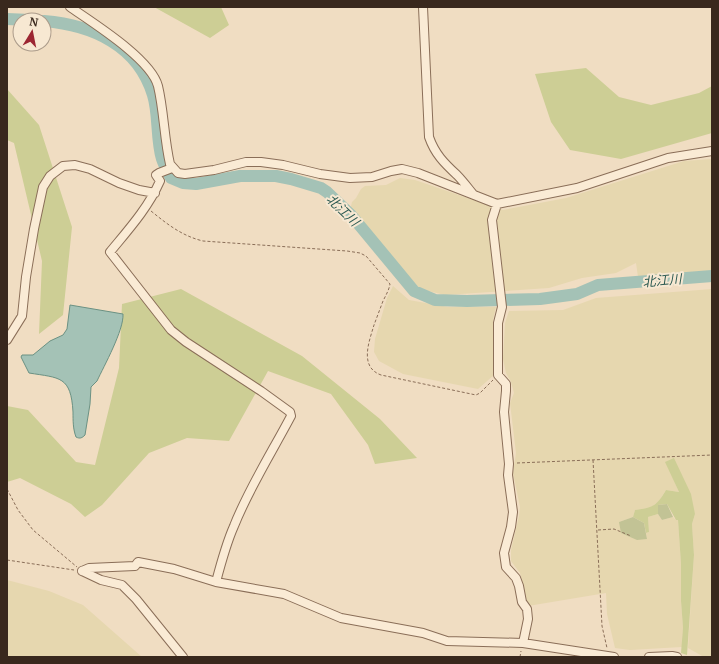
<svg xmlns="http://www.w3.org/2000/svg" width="719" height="664" font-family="Merriweather,'Noto Sans JP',serif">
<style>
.farmland{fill:#e6d7af}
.green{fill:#cdce95}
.cemetery{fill:#c2c395}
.water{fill:#a4c2b6;stroke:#6b9183}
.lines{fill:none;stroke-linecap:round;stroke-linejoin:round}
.river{stroke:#a4c2b6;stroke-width:12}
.street-casing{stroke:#8a6e58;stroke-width:10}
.path{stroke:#8a6e58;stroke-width:1;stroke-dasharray:3 2;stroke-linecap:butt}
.street{stroke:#faebd5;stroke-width:8}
.labels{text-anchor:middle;stroke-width:4;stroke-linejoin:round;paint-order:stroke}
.water-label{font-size:13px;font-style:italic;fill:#2c5a52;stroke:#f7e8d2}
</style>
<rect width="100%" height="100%" fill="#f0ddc2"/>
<path class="farmland" d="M712,159V272L638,277L636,263L616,273L582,278L549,288L445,295L420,289L350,210L352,202L356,198L361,189L365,186L386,185L400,178L415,180L503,210L566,198L684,161Z
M393,286L409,300L448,307H496L493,320L496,335L494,375L478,389L403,374L379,361L374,352L375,339L387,298Z
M712,289V657H704L688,648L694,555L692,524L695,514L666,462L679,492L666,490L659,501L650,508L635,510L633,517L619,522L647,539L646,533L649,532L648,517L658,514L662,520L673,517L676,520H678L681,564V601L683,628L682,647L630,650L615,648L607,614L606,593L528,606L520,573L511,561V550L519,516L520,507L513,473L516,453L510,403L514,393L511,382L506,373L503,359L505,323L509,311L563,310L596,298Z
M7,580L49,591L83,605L142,657H7Z"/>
<path class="green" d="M154,7H221L229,25L210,38Z
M586,68L619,97L651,105L699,93L712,86V133L621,159L570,150L551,122L535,74Z
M7,89L39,125L72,227L63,315L39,334L42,261L14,143L7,140Z
M181,289L302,356L380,419L417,458L375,464L368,445L331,394L268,371L229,441L187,438L149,453L102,505L85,517L71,504L20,478L7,482V406L28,410L76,462L95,465L119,368L122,304Z
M674,458L691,494L695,514L692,524L694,555L687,655L681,653L683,628L681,601V564L678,520H676L667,504L658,505V514L648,517L649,532L646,533L644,523L633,517L635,510C652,508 657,506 666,490L679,492L665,462Z"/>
<path class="cemetery" d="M667,504L673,517L662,520L658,514V505Z
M633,517L644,523L647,539L637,540L621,533L619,522Z"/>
<path class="water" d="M70,305L123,314C124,330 104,366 97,381L91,387L90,404L85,435C82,438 80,439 76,437C73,429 73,421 73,412C71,376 60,378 29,373L21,357L22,355H33L50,341L63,335L67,329Z"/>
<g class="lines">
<path class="river" d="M7,19L30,20
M44,21C92,25 138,45 153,95C159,114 156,140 162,159C164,165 168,172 171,178L183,183L196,184L240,176H276L291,179L321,188L327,192L351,215L414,291L435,300L467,301L540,299L577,294L598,285L712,276"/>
<g class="street-casing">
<path id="street" d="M70,7C93,23 151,59 158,86C164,111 164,138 170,164L178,173L185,174L214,170L246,162H261L283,165L320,174L350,178L372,177L391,171L402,169L418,173L497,204L577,188L668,158L712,151
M423,7L429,137C435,154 444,163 457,175C463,181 468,188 473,194
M172,168L159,173L156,175L160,181C148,208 129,229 110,252L171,330L186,342L261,391L290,412L291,416C272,452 249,488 234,526C226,544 221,563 216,582
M497,204L492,220L502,307L498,323V375L506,384V391L504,412L509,464L508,475L513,512L511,527L504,553L506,567L516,578L519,586L522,602L527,609L528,619L523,643
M7,340L22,316L26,277L34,229L43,187L50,176L63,166L75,165L90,169L119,183L139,190L155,193
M82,571L89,568L135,566L138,562L174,569L216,582L284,594L341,618L423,633L447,641L523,643L614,657
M82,571L101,580L122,585L136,599L183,657
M649,657L672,656L677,657"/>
</g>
<path class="path" d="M151,211C167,224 182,236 203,241L347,251L360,253L366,256L390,284C389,290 386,295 383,301C380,309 377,317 374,325C369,342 359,367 381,375L476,395L480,393L493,380
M593,460L602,626L607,648
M517,463L712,455
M7,489L18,510L33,530L77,567
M598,530L614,529L631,536
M7,560L74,570
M520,657L521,651"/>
<use href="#street" class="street"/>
</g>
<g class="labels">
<g class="water-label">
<text transform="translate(343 210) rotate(44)" y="5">北江川</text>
<text transform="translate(662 280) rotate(-5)" y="5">北江川</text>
</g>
</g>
<rect width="719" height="664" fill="none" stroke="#39281d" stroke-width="16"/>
<g transform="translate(32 32) rotate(10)"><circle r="19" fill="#f7e8d2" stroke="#ab9b8a"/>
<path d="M0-3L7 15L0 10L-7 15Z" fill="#9c2632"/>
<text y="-6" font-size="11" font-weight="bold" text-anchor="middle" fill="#39281d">N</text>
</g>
</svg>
